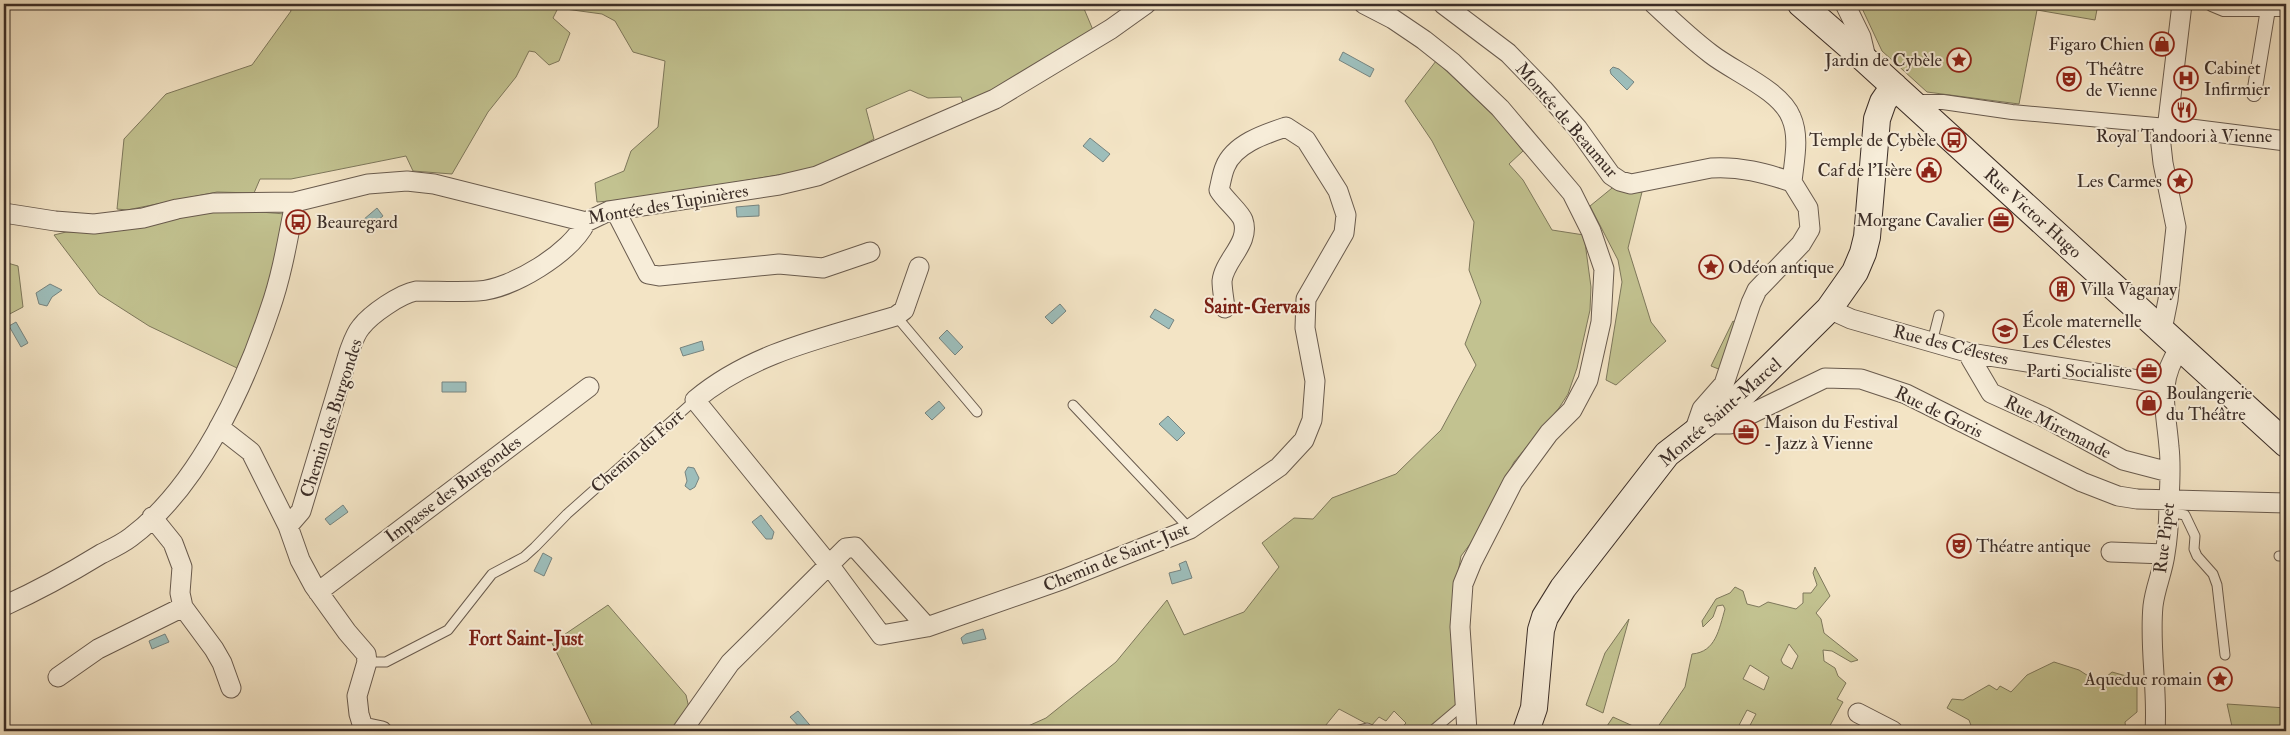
<svg xmlns="http://www.w3.org/2000/svg" width="2290" height="735" font-family="'IM FELL Double Pica',serif">
<style>
.green{fill:#c2c290;stroke:#7e785c;fill-rule:evenodd}
.water{fill:#9dbebb;stroke:#768480}
.lines{fill:none;stroke-linecap:round;stroke-linejoin:round}
.service-casing{stroke:#695b4e;stroke-width:11}
.pedestrian-casing{stroke:#695b4e;stroke-width:16}
.minor-casing{stroke:#695b4e;stroke-width:21}
.secondary-casing{stroke:#3b2d27;stroke-width:28}
.service{stroke:#f7edd9;stroke-width:9}
.pedestrian{stroke:#f7edd9;stroke-width:14}
.minor{stroke:#f7edd9;stroke-width:19}
.secondary{stroke:#f7edd9;stroke-width:26}
.labels{text-anchor:middle;stroke-width:4;stroke-linejoin:round;paint-order:stroke}
.poi-label{font-size:18px;fill:#3b2d27;stroke:#f7edd9;text-anchor:start}
.street-label{font-size:18px;fill:#3b2d27;stroke:#f7edd9}
.neighbourhood-label{font-size:19px;font-weight:bold;fill:#7a1f14;stroke:#f7edd9}
</style>
<rect width="100%" height="100%" fill="#f3e4c5"/>
<filter id="stains"><feTurbulence type="fractalNoise" baseFrequency=".004" numOctaves="4"/><feColorMatrix values="0 0 0 0 .2 0 0 0 0 .09 0 0 0 0 .02 0 0 0 .5 -.17"/></filter>
<radialGradient id="worn" r=".72"><stop offset=".6" stop-color="#630" stop-opacity="0"/><stop offset="1" stop-color="#630" stop-opacity=".3"/></radialGradient>
<path class="green" d="M289,4H1082L1093,30L1046,60L964,105L961,97L928,98L910,90L866,109L874,139L830,163L803,171L633,199L597,202L595,183L624,171L631,151L658,127L665,61L633,52L615,21L602,14L558,8L553,18L570,33L559,61L549,65L535,52L529,51L516,77L488,112L452,174L413,171L406,156L291,179H260L254,193L217,192L127,210L117,209L124,139L166,94L252,65L291,11Z
M1860,4H2098L2095,20L2037,10L2019,104L1927,92L1882,51Z
M1436,61L1499,121L1523,151L1509,164L1523,180L1552,230L1584,235L1591,287L1590,310L1577,368L1568,394L1559,408L1514,462L1477,535L1461,556L1456,584L1458,706L1429,731H1400L1399,730L1406,723L1394,711L1386,721L1379,717L1371,726L1339,709L1321,731H1017L1046,718L1116,662L1167,600L1184,635L1244,612L1279,567L1262,543L1294,518L1313,519L1332,498L1396,474L1441,430L1476,365L1465,344L1481,302L1469,270L1474,222L1432,141L1405,101Z
M1617,184L1632,191L1642,192L1628,248L1651,322L1666,341L1616,385L1606,380L1622,282L1618,260L1590,206Z
M223,209L285,214C276,271 261,317 237,368L149,326L99,294L54,235L66,232H105L130,229L176,216Z
M4,262L18,266L23,307L4,317Z
M1733,321L1736,323L1721,370L1711,366Z
M1815,567L1830,596L1816,613L1821,619L1824,633L1858,660L1851,662L1832,651L1823,650L1824,661L1835,668L1838,676L1846,683L1837,699L1843,702L1827,731H1747L1756,714L1747,710L1736,731H1655L1685,687L1692,654C1716,652 1719,629 1725,609L1723,605L1717,606L1713,617L1703,627L1702,621L1716,599L1730,593L1735,587L1743,591L1747,604L1759,607L1768,602L1796,609L1803,603V593H1811L1817,585L1813,573ZM1789,644L1798,656L1792,669L1783,664L1781,660ZM1750,665L1769,677L1764,690L1743,679Z
M608,605L686,695L689,708L674,731H595L552,643Z
M1629,619L1603,713L1586,705L1605,653Z
M2054,662L2079,670L2099,683L2112,672L2137,679V712L2125,722L2126,731H1973L1969,720L1947,708L1952,699L1963,700L1989,685L1997,690L2000,686L2011,692L2027,675Z
M2227,704L2286,708V731H2233Z
M1613,717L1644,731H1595L1607,726Z"/>
<path class="water" d="M1343,52L1374,69L1370,77L1339,60Z
M1613,67L1619,69L1634,82L1627,90L1611,74L1610,70Z
M1090,138L1110,154L1103,162L1083,146Z
M759,205V216L737,217L736,207Z
M377,208L383,216L369,227L363,220Z
M50,284L62,290L52,297L47,306L39,304L36,293Z
M1060,304L1066,311L1052,324L1045,317Z
M1155,309L1174,320L1169,329L1150,317Z
M16,322L28,343L21,347L9,326Z
M947,330L963,347L955,355L939,338Z
M702,341L704,350L683,356L680,348Z
M442,382H466V392H442Z
M939,401L945,408L932,420L925,413Z
M1168,416L1185,433L1177,441L1159,424Z
M688,467L694,468L699,478L695,487L690,490L685,486L687,481L685,472Z
M343,505L348,512L330,525L325,519Z
M761,515L774,532L772,539H766L752,522Z
M543,553L552,558L544,576L534,571Z
M1186,561L1192,578L1172,584L1169,573L1181,570L1179,564Z
M983,629L986,639L963,644L961,638L966,634Z
M165,634L169,642L152,649L149,641Z
M798,711L814,730L813,731H803L790,717Z"/>
<g class="lines">
<g class="service-casing">
<path id="service" d="M896,316L977,412
M1932,342L1939,315
M1073,405L1190,529
M2169,512L2185,515L2195,536L2194,549L2197,556L2213,574L2217,585L2225,655
M2279,556H2286
M367,662H386L448,630L492,574L524,557L535,547L567,514L695,400
M1355,731L1367,728L1374,731
M1432,731L1458,709L1465,707"/>
</g>
<g class="pedestrian-casing">
<path id="pedestrian" d="M2212,4L2224,9H2286
M2254,94L2268,9
M1911,102H1943L2012,112L2167,126"/>
</g>
<g class="minor-casing">
<path id="minor" d="M1364,4L1393,19L1424,40L1453,63L1500,108L1572,193L1591,231L1604,269L1601,322L1588,380L1572,410L1549,433L1513,482L1472,562L1463,584L1460,627L1467,731
M1443,4L1508,53L1543,89L1578,129L1611,175L1620,181L1631,184L1711,168C1739,166 1765,173 1792,182
M1654,4C1672,21 1691,39 1711,54C1734,72 1780,90 1791,117C1800,137 1794,161 1792,182
M1845,4L1861,37L1867,62
M2167,126L2286,141
M615,210L648,274L659,276L779,264L823,268L870,252
M4,213L55,221L94,224L143,218L177,209L213,203L295,202L368,184L407,181L434,184L586,222L609,211L779,185L817,176L995,99L1111,29L1146,4
M919,267L904,310L896,316C827,337 752,352 695,400L830,566L881,635L927,627L1064,579L1190,529L1279,467L1304,440L1312,420L1315,381L1305,328L1306,299L1344,233L1346,215L1338,191L1306,140L1286,127C1265,134 1234,144 1225,167C1222,174 1221,182 1219,190C1225,200 1240,212 1243,220C1251,243 1224,260 1222,281C1222,289 1224,299 1225,308
M1829,309L1851,319L1970,353L2164,384
M2162,330L2168,300L2176,227L2163,163L2160,136L2168,121L2182,4
M1970,353L1971,359L1991,393L2044,417L2123,460L2169,472
M1706,424H1730L1825,378L1861,379L1906,394L2082,482L2118,496L2137,499L2286,503
M219,427L251,452L288,526L300,560L314,586L347,632L366,654L367,662L357,696L359,714L363,727L362,731
M1694,432L1702,409L1724,384L1751,303L1757,290L1801,244L1810,229L1808,208L1792,182
M152,517L173,543L182,567L180,593L183,607L214,649L222,663L231,688
M288,526L301,511L349,352C352,344 355,334 361,327C371,314 400,294 416,291C437,291 458,292 478,291C512,289 571,253 586,222
M2111,552L2165,554
M318,592L589,387
M4,606C37,591 70,573 101,554C111,549 122,544 131,537C198,487 244,387 270,309C282,275 288,238 295,202
M58,677L98,649L183,607
M1858,713L1893,731
M363,727L382,731
M682,731L730,663L846,548L855,547L927,627
M2155,731C2158,689 2149,648 2153,606C2155,588 2163,571 2165,554C2168,536 2169,518 2169,500C2170,483 2171,464 2169,447C2166,409 2156,382 2180,348"/>
</g>
<g class="secondary-casing">
<path id="secondary" d="M1801,4L1862,57L2286,444
M1526,731L1534,708L1541,630L1545,617L1563,588L1667,454L1737,400L1829,309L1855,272L1863,253L1867,237L1877,119L1883,102L1894,86"/>
</g>
<use href="#service" class="service"/>
<use href="#pedestrian" class="pedestrian"/>
<use href="#minor" class="minor"/>
<use href="#secondary" class="secondary"/>
</g>
<defs>
<g id="shop-ring" transform="scale(1.25)"><circle r="9.5" fill="#f7edd9" stroke="#8f2418" stroke-width="1.5"/><path d="M-5-2.5h2.3a2.7 3.5 0 0 1 5.4 0H5L5.5 6h-11ZM-1.5-2.5h3a1.5 2.3 0 0 0-3 0Z" fill="#8f2418"/></g>
<g id="sight-ring" transform="scale(1.25)"><circle r="9.5" fill="#f7edd9" stroke="#8f2418" stroke-width="1.5"/><path d="M0-6L1.8-2.2L6-1.7L2.9 1.2L3.7 5.4L0 3.3L-3.7 5.4L-2.9 1.2L-6-1.7L-1.8-2.2Z" fill="#8f2418"/></g>
<g id="hospital-ring" transform="scale(1.25)"><circle r="9.5" fill="#f7edd9" stroke="#8f2418" stroke-width="1.5"/><path d="M-5-5h3v3.5h4V-5h3V5h-3V1.5h-4V5h-3Z" fill="#8f2418"/></g>
<g id="theatre-ring" transform="scale(1.25)"><circle r="9.5" fill="#f7edd9" stroke="#8f2418" stroke-width="1.5"/><path d="M-5-5.5Q0-4 5-5.5V0Q5 5 0 6Q-5 5-5 0ZM-3.3-2.5H-1v1.5H-3.3ZM1-2.5H3.3v1.5H1ZM-2.8 1Q0 5.5 2.8 1Z" fill="#8f2418"/></g>
<g id="restaurant-ring" transform="scale(1.25)"><circle r="9.5" fill="#f7edd9" stroke="#8f2418" stroke-width="1.5"/><path d="M-5-6h1v4h1v-4h1v4h1v-4h1v5L-1.5 .5V6h-2V.5L-5-1ZM5-6V6H3V1.5H1.5Q1.5-4 5-6Z" fill="#8f2418"/></g>
<g id="bus-ring" transform="scale(1.25)"><circle r="9.5" fill="#f7edd9" stroke="#8f2418" stroke-width="1.5"/><path d="M-5-6H5V4H4V6H2V4H-2V6H-4V4H-5ZM-3.5-4V0h7V-4ZM-3.5 1.2v1.5H-2V1.2ZM2 1.2v1.5H3.5V1.2Z" fill="#8f2418"/></g>
<g id="civic-ring" transform="scale(1.25)"><circle r="9.5" fill="#f7edd9" stroke="#8f2418" stroke-width="1.5"/><path d="M-.6-6.5H3V-4.5H.6V-3L4-1V1h2V6H-6V1h2V-1L-.6-3ZM-1.2 2.5V6h2.4V2.5Z" fill="#8f2418"/></g>
<g id="office-ring" transform="scale(1.25)"><circle r="9.5" fill="#f7edd9" stroke="#8f2418" stroke-width="1.5"/><path d="M-6-3h4V-5.5h4V-3h4V5H-6ZM-1-4.5V-3h2v-1.5ZM-6 0V1H6V0Z" fill="#8f2418"/></g>
<g id="building-ring" transform="scale(1.25)"><circle r="9.5" fill="#f7edd9" stroke="#8f2418" stroke-width="1.5"/><path d="M-4-6H4V6H1V3H-1V6H-4ZM-2.5-4.3h1.7v1.8h-1.7ZM.8-4.3h1.7v1.8H.8ZM-2.5-1h1.7V.8h-1.7ZM.8-1h1.7V.8H.8Z" fill="#8f2418"/></g>
<g id="school-ring" transform="scale(1.25)"><circle r="9.5" fill="#f7edd9" stroke="#8f2418" stroke-width="1.5"/><path d="M0-5L7-2L0 1L-7-2ZM-4 1L0 2.5L4 1V4Q0 6-4 4Z" fill="#8f2418"/></g>
</defs>
<g fill-rule="evenodd">
<use href="#shop-ring" x="2162" y="44"/>
<use href="#sight-ring" x="1959" y="60"/>
<use href="#hospital-ring" x="2186" y="78"/>
<use href="#theatre-ring" x="2069" y="79"/>
<use href="#restaurant-ring" x="2184" y="110"/>
<use href="#bus-ring" x="1954" y="140"/>
<use href="#civic-ring" x="1929" y="170"/>
<use href="#sight-ring" x="2180" y="181"/>
<use href="#office-ring" x="2001" y="220"/>
<use href="#bus-ring" x="298" y="222"/>
<use href="#sight-ring" x="1711" y="267"/>
<use href="#building-ring" x="2062" y="289"/>
<use href="#school-ring" x="2005" y="331"/>
<use href="#office-ring" x="2149" y="371"/>
<use href="#shop-ring" x="2149" y="403"/>
<use href="#office-ring" x="1746" y="432"/>
<use href="#theatre-ring" x="1959" y="546"/>
<use href="#sight-ring" x="2220" y="679"/>
</g>
<g class="labels">
<g class="poi-label">
<text x="2144" y="50" text-anchor="end">Figaro Chien</text>
<text x="1942" y="66" text-anchor="end">Jardin de Cybèle</text>
<text x="2204" y="74">Cabinet<tspan x="2204" dy="21">Infirmier</tspan></text>
<text x="2086" y="75">Théâtre<tspan x="2086" dy="21">de Vienne</tspan></text>
<text x="2184" y="142" text-anchor="middle">Royal Tandoori à Vienne</text>
<text x="1936" y="146" text-anchor="end">Temple de Cybèle</text>
<text x="1912" y="176" text-anchor="end">Caf de l'Isère</text>
<text x="2162" y="187" text-anchor="end">Les Carmes</text>
<text x="1984" y="226" text-anchor="end">Morgane Cavalier</text>
<text x="316" y="228">Beauregard</text>
<text x="1728" y="273">Odéon antique</text>
<text x="2080" y="295">Villa Vaganay</text>
<text x="2022" y="327">École maternelle<tspan x="2022" dy="21">Les Célestes</tspan></text>
<text x="2132" y="377" text-anchor="end">Parti Socialiste</text>
<text x="2166" y="399">Boulangerie<tspan x="2166" dy="21">du Théâtre</tspan></text>
<text x="1764" y="428">Maison du Festival<tspan x="1764" dy="21">- Jazz à Vienne</tspan></text>
<text x="1976" y="552">Théatre antique</text>
<text x="2202" y="685" text-anchor="end">Aqueduc romain</text>
</g>
<g class="street-label">
<text transform="translate(1567 120) rotate(49)" y="6">Montée de Beaumur</text>
<text transform="translate(668 204) rotate(-10)" y="6">Montée des Tupinières</text>
<text transform="translate(2033 213) rotate(42)" y="6">Rue Victor Hugo</text>
<text transform="translate(1951 345) rotate(14)" y="6">Rue des Célestes</text>
<text transform="translate(1720 412) rotate(-41)" y="6">Montée Saint-Marcel</text>
<text transform="translate(1939 412) rotate(26)" y="6">Rue de Goris</text>
<text transform="translate(331 418) rotate(-72)" y="6">Chemin des Burgondes</text>
<text transform="translate(2058 427) rotate(27)" y="6">Rue Miremande</text>
<text transform="translate(637 451) rotate(-41)" y="6">Chemin du Fort</text>
<text transform="translate(453 489) rotate(-37)" y="6">Impasse des Burgondes</text>
<text transform="translate(2164 538) rotate(-83)" y="6">Rue Pipet</text>
<text transform="translate(1116 557) rotate(-22)" y="6">Chemin de Saint-Just</text>
</g>
<g class="neighbourhood-label">
<text x="1257" y="313">Saint-Gervais</text>
<text x="526" y="645">Fort Saint-Just</text>
</g>
</g>
<rect width="2290" height="735" fill="none" stroke="#f3e4c5" stroke-width="20"/>
<rect x="5" y="5" width="2280" height="725" fill="none" stroke="#3b2d27" stroke-width="2.5"/>
<rect x="10" y="10" width="2270" height="715" fill="none" stroke="#3b2d27"/>
<rect width="100%" height="100%" filter="url(#stains)"/>
<rect width="100%" height="100%" fill="url(#worn)"/>
</svg>
